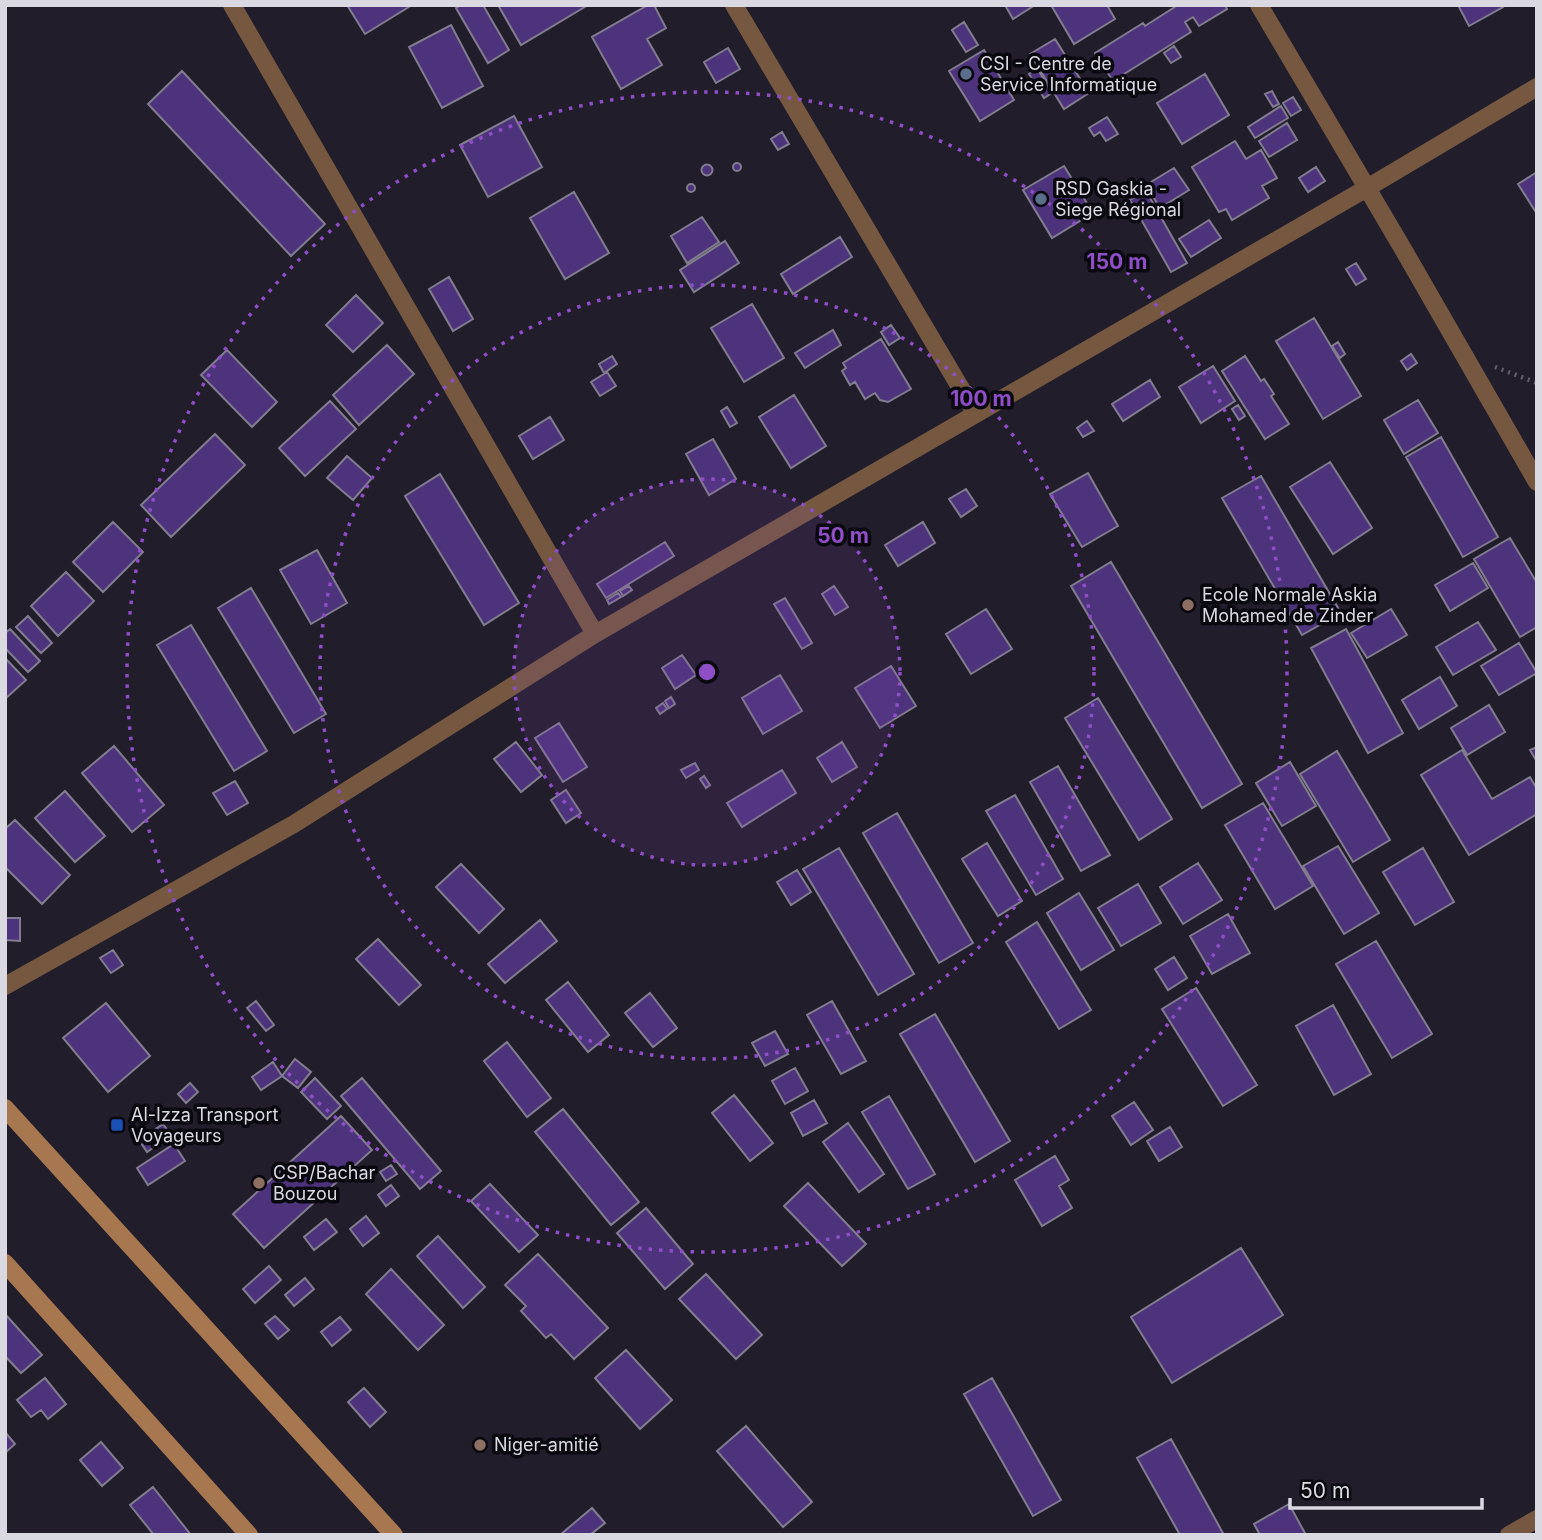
<svg xmlns="http://www.w3.org/2000/svg" width="1542" height="1540" font-family="Inter,sans-serif">
<style>
.building{fill:#4d337c;stroke:#817c8e;stroke-width:2}
.lines{fill:none;stroke-linecap:round;stroke-linejoin:round}
.path{stroke:#625e6a;stroke-width:4.5;stroke-dasharray:2 5;stroke-linecap:butt}
.street{stroke:#765840;stroke-width:18}
.secondary{stroke:#a77750;stroke-width:18}
.ring{fill:none;stroke:#8e4ec6;stroke-width:3.5;stroke-dasharray:3.5 7}
.service-dot{fill:#5c6f8a;stroke:#0a080f;stroke-width:2.5}
.education-dot{fill:#8d6e63;stroke:#0a080f;stroke-width:2.5}
.transit-dot{fill:#1a4fb4;stroke:#0a080f;stroke-width:2.5}
.labels{text-anchor:middle;stroke-width:7;stroke-linejoin:round;paint-order:stroke}
.poi-label{font-size:18px;fill:#dad8e1;stroke:#0a080f;text-anchor:start}
.centre{fill:#8e4ec6;stroke:#0a080f;stroke-width:3.5}
.ring-label{font-size:21px;text-anchor:middle;font-weight:bold;fill:#8e4ec6;stroke:#0a080f;stroke-width:7;stroke-linejoin:round;paint-order:stroke}
</style>
<rect width="100%" height="100%" fill="#211d2b"/>
<path class="building" d="M347,5H412L365,34Z
M461,5H483L509,50L488,63L456,8Z
M498,5H588L521,45Z
M648,5H654L666,28L647,39L662,65L621,89L592,37Z
M1005,5H1035L1013,19Z
M1051,5H1107L1115,19L1074,44Z
M1178,5H1225L1227,9L1199,26L1193,17L1185,22L1191,32L1113,81L1095,53L1143,23L1145,26Z
M1458,5H1502L1503,7L1469,26Z
M964,22L978,45L966,52L952,30Z
M451,25L483,86L442,108L409,47Z
M1055,39L1089,93L1064,109L1030,54Z
M1174,46L1181,57L1171,63L1164,53Z
M728,48L740,69L716,83L704,62Z
M984,50L1014,100L980,121L949,71Z
M1037,68L1052,93L1044,98L1029,74Z
M182,71L325,224L291,256L148,104Z
M1205,74L1229,115L1182,144L1157,103Z
M1272,91L1279,104L1273,107L1265,94Z
M1293,97L1301,110L1291,116L1283,103Z
M1281,106L1288,118L1255,138L1248,127Z
M514,116L542,167L488,197L460,145Z
M1107,117L1118,134L1106,141L1100,132L1094,136L1089,128Z
M1287,123L1297,140L1269,157L1259,141Z
M782,132L789,144L778,150L771,139Z
M1235,141L1246,159L1261,150L1277,178L1262,186L1269,198L1232,220L1226,209L1219,212L1192,167Z
M733 167a4 4 0 1 1 8 0a4 4 0 1 1-8 0Z
M701.5 170a5.5 5.5 0 1 1 11 0a5.5 5.5 0 1 1-11 0Z
M1064,166L1093,213L1052,238L1023,190Z
M1316,167L1325,181L1308,192L1299,178Z
M1174,168L1189,190L1160,208L1146,185Z
M1537,172V214L1518,184Z
M687 188a4 4 0 1 1 8 0a4 4 0 1 1-8 0Z
M1146,191L1187,263L1171,272L1130,200Z
M574,192L609,253L565,279L530,218Z
M702,217L719,242L687,263L671,236Z
M1209,220L1221,238L1191,257L1179,239Z
M840,237L852,257L793,294L781,274Z
M725,241L739,263L694,292L680,270Z
M1356,263L1366,279L1356,285L1346,269Z
M449,277L473,319L453,331L429,289Z
M356,295L383,323L353,352L326,325Z
M752,304L784,358L744,382L711,328Z
M1314,318L1361,396L1323,419L1276,341Z
M891,325L900,338L889,345L881,332Z
M833,330L841,345L805,368L795,353Z
M881,339L911,389L888,402L880,400L875,393L865,399L855,382L850,385L842,371L846,368L843,363Z
M1338,342L1345,354L1340,358L1332,346Z
M387,345L414,374L359,425L333,395Z
M227,350L277,402L252,427L201,375Z
M1411,354L1417,363L1407,370L1401,361Z
M612,356L617,364L604,373L599,364Z
M1245,356L1261,381L1264,379L1274,394L1271,396L1289,424L1265,439L1222,371Z
M1213,366L1235,401L1201,423L1179,387Z
M607,372L616,386L600,396L591,382Z
M1150,380L1160,397L1123,421L1112,404Z
M794,395L826,446L791,468L759,417Z
M1418,400L1438,433L1404,454L1384,420Z
M330,401L356,429L305,476L279,448Z
M1238,405L1245,416L1239,420L1232,409Z
M727,407L737,423L730,427L721,411Z
M550,417L564,440L533,459L519,436Z
M1087,421L1094,431L1083,437L1077,428Z
M215,434L245,465L171,537L141,505Z
M1441,437L1498,537L1463,557L1406,457Z
M713,439L736,479L709,495L686,454Z
M347,456L372,478L353,500L327,478Z
M1330,462L1372,528L1333,554L1290,487Z
M1088,473L1118,526L1082,547L1050,494Z
M440,474L519,603L484,625L405,496Z
M1261,476L1341,613L1302,635L1222,498Z
M966,489L977,506L961,517L949,499Z
M113,522L143,552L103,592L73,562Z
M923,522L935,543L898,566L885,545Z
M1510,538L1537,583V627L1520,637L1474,559Z
M665,542L674,556L606,598L597,584Z
M317,550L347,603L311,624L280,570Z
M1111,562L1242,784L1202,808L1071,586Z
M1473,563L1488,588L1450,611L1435,585Z
M66,572L94,601L58,636L31,606Z
M629,586L632,590L623,596L620,591Z
M834,586L848,607L835,615L822,594Z
M251,588L326,714L294,733L218,608Z
M618,593L621,597L609,604L607,600Z
M785,598L812,643L802,649L774,604Z
M986,609L1012,649L971,674L946,634Z
M1391,609L1407,635L1367,658L1351,633Z
M28,616L52,643L41,653L16,627Z
M1478,622L1496,650L1453,675L1436,647Z
M191,625L267,751L234,771L157,645Z
M10,629L40,661L28,672L5,648V633Z
M1346,629L1403,733L1368,753L1311,648Z
M1519,643L1537,673L1499,695L1481,666Z
M682,655L696,675L675,689L662,668Z
M5,658L26,680L5,699Z
M891,666L916,706L880,728L855,688Z
M780,675L802,711L763,734L742,698Z
M1440,677L1457,706L1419,729L1402,700Z
M671,697L675,704L669,708L665,701Z
M1098,698L1172,819L1139,840L1065,718Z
M663,703L667,709L660,714L656,708Z
M1489,705L1505,732L1467,755L1451,728Z
M559,723L587,767L563,782L535,738Z
M516,742L542,775L521,792L494,759Z
M842,742L857,767L832,782L817,758Z
M114,746L164,805L132,832L82,773Z
M1537,747V762L1530,750Z
M1462,750L1492,799L1530,777L1537,789V814L1469,855L1421,775Z
M1337,751L1390,840L1353,862L1300,774Z
M1290,762L1316,806L1282,826L1256,783Z
M695,763L699,770L686,778L681,770Z
M1058,766L1110,855L1081,871L1030,782Z
M782,770L796,793L742,827L727,803Z
M704,776L710,785L706,788L700,779Z
M235,781L248,803L227,815L213,793Z
M566,790L581,813L566,823L551,800Z
M65,791L105,836L75,862L35,818Z
M1015,795L1063,879L1036,895L986,811Z
M1263,803L1313,886L1275,909L1225,825Z
M897,813L973,943L939,963L863,833Z
M15,820L70,875L42,904L5,867V829Z
M987,843L1022,901L998,916L962,859Z
M1338,846L1379,913L1344,934L1303,866Z
M839,848L914,974L878,995L803,869Z
M1423,848L1454,902L1415,925L1383,872Z
M1198,863L1222,900L1183,924L1160,887Z
M461,864L504,909L479,933L436,887Z
M797,870L811,892L791,905L777,882Z
M1138,884L1161,923L1121,946L1098,908Z
M1079,893L1114,950L1081,970L1047,913Z
M1228,914L1250,953L1212,974L1190,936Z
M5,918H20V941L5,940Z
M540,920L557,941L505,983L488,964Z
M1037,922L1091,1010L1059,1029L1006,942Z
M378,939L421,985L399,1005L356,959Z
M1376,941L1432,1034L1392,1058L1336,964Z
M113,950L123,965L111,973L100,958Z
M1174,957L1187,978L1168,990L1155,969Z
M568,982L609,1035L588,1052L546,1000Z
M1196,988L1257,1085L1223,1106L1162,1009Z
M650,993L677,1028L653,1047L625,1013Z
M256,1001L274,1025L266,1031L247,1008Z
M832,1001L866,1061L841,1074L807,1015Z
M106,1003L150,1056L108,1092L63,1038Z
M1333,1005L1371,1074L1334,1095L1296,1026Z
M935,1014L1010,1141L975,1162L900,1034Z
M775,1031L788,1054L765,1066L752,1043Z
M507,1042L551,1098L527,1117L484,1061Z
M295,1059L311,1072L298,1088L282,1076Z
M273,1062L282,1076L261,1090L252,1077Z
M795,1068L808,1091L785,1104L772,1081Z
M315,1078L341,1106L327,1119L301,1092Z
M362,1078L441,1171L420,1189L341,1096Z
M190,1083L198,1092L186,1103L178,1094Z
M734,1095L773,1143L750,1161L712,1113Z
M889,1096L935,1174L908,1189L862,1112Z
M814,1100L827,1123L803,1136L791,1113Z
M1134,1102L1153,1130L1131,1145L1112,1116Z
M563,1109L639,1202L611,1225L535,1132Z
M341,1116L372,1150L264,1248L233,1214Z
M848,1123L884,1174L859,1192L823,1142Z
M163,1124L171,1135L147,1152L139,1140Z
M1170,1127L1182,1147L1159,1161L1147,1141Z
M174,1144L185,1161L148,1185L137,1168Z
M1055,1156L1069,1180L1059,1186L1072,1208L1042,1226L1015,1180Z
M391,1165L397,1174L386,1181L380,1172Z
M808,1183L866,1244L842,1266L784,1206Z
M490,1184L538,1235L519,1252L471,1201Z
M391,1185L399,1196L386,1206L378,1195Z
M646,1208L693,1264L665,1289L617,1233Z
M366,1216L379,1233L363,1246L350,1229Z
M326,1219L337,1232L314,1250L304,1237Z
M438,1236L485,1287L463,1308L417,1256Z
M1241,1248L1283,1315L1172,1383L1131,1317Z
M538,1254L608,1328L574,1359L551,1334L546,1338L521,1311L526,1306L505,1285Z
M269,1266L281,1280L255,1303L243,1289Z
M391,1269L444,1325L418,1350L366,1294Z
M706,1274L762,1335L736,1359L679,1299Z
M305,1278L314,1289L294,1306L285,1295Z
M5,1314L42,1355L21,1373L5,1356Z
M275,1316L289,1330L278,1339L265,1324Z
M340,1317L351,1330L332,1346L321,1332Z
M626,1350L672,1400L640,1429L595,1378Z
M45,1378L66,1404L48,1419L41,1410L31,1417L17,1400Z
M992,1378L1061,1500L1033,1516L964,1394Z
M364,1388L386,1412L370,1427L348,1402Z
M746,1426L812,1502L783,1527L717,1451Z
M5,1432L15,1444L5,1453Z
M1171,1439L1224,1535H1180L1137,1458Z
M101,1442L123,1468L102,1486L80,1460Z
M153,1487L191,1535H154L130,1505Z
M1289,1504L1306,1535H1260L1254,1524Z
M592,1508L605,1523L590,1535H560Z"/>
<g class="lines">
<path class="path" d="M1495,367L1537,383"/>
<path class="street" d="M232,5L595,634
M734,5L976,414
M1259,5L1403,249L1537,482
M5,986L294,824L595,634L1367,188L1537,87
M1509,1535L1537,1519"/>
<path class="secondary" d="M5,1108L394,1535
M5,1263L249,1535"/>
</g>
<circle cx="707" cy="672" r="193" fill="#8e4ec6" fill-opacity=".12"/>
<g class="ring">
<circle cx="707" cy="672" r="193"/>
<circle cx="707" cy="672" r="387"/>
<circle cx="707" cy="672" r="580"/>
</g>
<g class="service-dot">
<circle cx="966" cy="74" r="7"/>
<circle cx="1041" cy="199" r="7"/>
</g>
<g class="education-dot">
<circle cx="1188" cy="605" r="7"/>
<circle cx="259" cy="1183" r="7"/>
<circle cx="480" cy="1445" r="7"/>
</g>
<rect class="transit-dot" x="110" y="1118" width="14" height="14" rx="3.5"/>
<g class="labels">
<g class="poi-label">
<text x="980" y="70">CSI - Centre de<tspan x="980" dy="21">Service Informatique</tspan></text>
<text x="1055" y="195">RSD Gaskia -<tspan x="1055" dy="21">Siege Régional</tspan></text>
<text x="1202" y="601">Ecole Normale Askia<tspan x="1202" dy="21">Mohamed de Zinder</tspan></text>
<text x="131" y="1121">Al-Izza Transport<tspan x="131" dy="21">Voyageurs</tspan></text>
<text x="273" y="1179">CSP/Bachar<tspan x="273" dy="21">Bouzou</tspan></text>
<text x="494" y="1451">Niger-amitié</text>
</g>
</g>
<circle cx="707" cy="672" r="10" class="centre"/>
<g class="ring-label">
<text x="1117" y="269">150 m</text>
<text x="981" y="406">100 m</text>
<text x="843" y="543">50 m</text>
</g>
<rect width="1542" height="1540" fill="none" stroke="#dad8e1" stroke-width="14"/>
<path d="M1290 1498v10h192v-10" fill="none" stroke="#dad8e1" stroke-width="3.5"/>
<text x="1300" y="1498" font-size="21" fill="#dad8e1" stroke="#0a080f" stroke-width="5" paint-order="stroke">50 m</text>
</svg>
